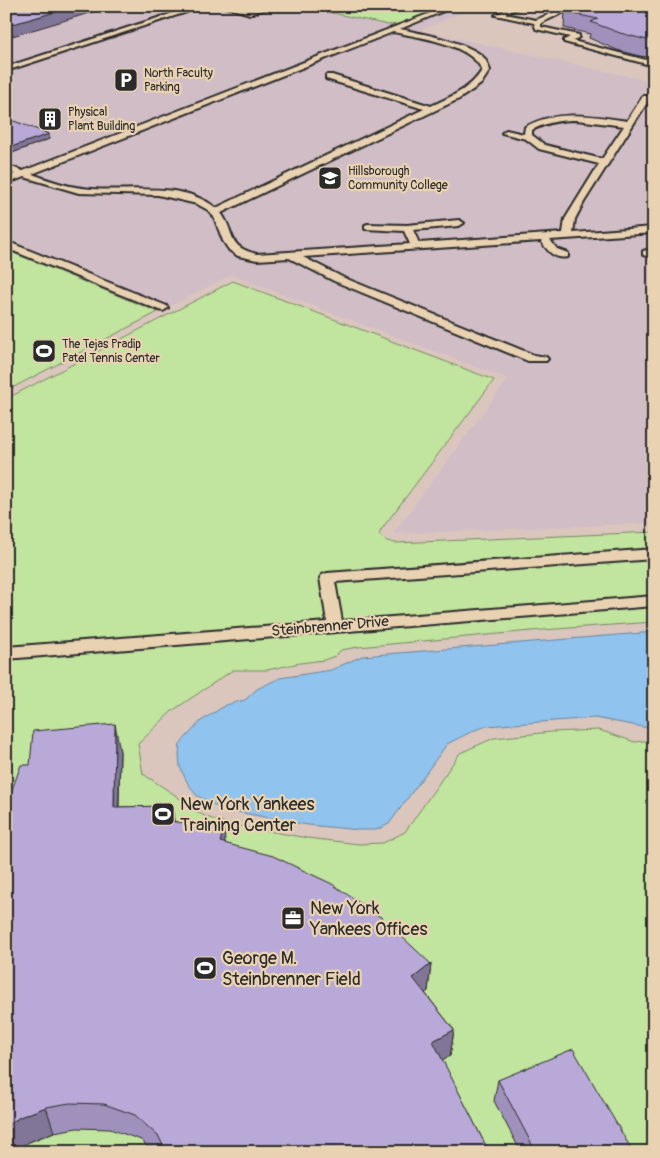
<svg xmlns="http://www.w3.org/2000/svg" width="660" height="1158" font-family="Pangolin,sans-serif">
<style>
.built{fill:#d1bdc6}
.green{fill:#c1e49e;stroke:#768864}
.water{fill:#90c3ed;stroke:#68869f}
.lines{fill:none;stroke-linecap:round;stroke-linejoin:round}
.service-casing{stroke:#2b2b2b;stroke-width:4}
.service{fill:#e9d2b2;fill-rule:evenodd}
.wall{fill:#9f91bb;stroke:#2b2b2b}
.shaded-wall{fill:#827698;stroke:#2b2b2b}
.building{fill:#b9a9d9;stroke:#2b2b2b}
.labels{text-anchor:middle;stroke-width:4.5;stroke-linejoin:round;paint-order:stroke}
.far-poi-label{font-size:12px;fill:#2b2b2b;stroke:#e9d2b2;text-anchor:start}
.street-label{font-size:15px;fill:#2b2b2b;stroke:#e9d2b2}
.near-poi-label{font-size:18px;fill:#2b2b2b;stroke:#e9d2b2;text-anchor:start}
</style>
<rect width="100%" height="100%" fill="#dbc6be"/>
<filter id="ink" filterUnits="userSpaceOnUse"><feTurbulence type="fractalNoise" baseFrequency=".02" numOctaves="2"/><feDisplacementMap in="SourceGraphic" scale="10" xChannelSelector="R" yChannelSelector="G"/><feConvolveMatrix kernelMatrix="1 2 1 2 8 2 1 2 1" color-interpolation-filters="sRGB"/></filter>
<g filter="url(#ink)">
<path class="built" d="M6,6H479L420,30L654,82V523L393,534L508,379L231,275L6,391Z"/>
<path class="green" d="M301,6H406L430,12L399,24L388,25Z
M6,250L158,312L6,391Z
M233,281L494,380L381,530L379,535L387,541L396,543L654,532V622L542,630L358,647L341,650L335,656L324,660L300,663L267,670H233L172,711L138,744L143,774L178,797L186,805L206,817L229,824L307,838L359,844L383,843L405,832L460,753L494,738L551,732L599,730L635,742L654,740V1152H6V399Z"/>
<path class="water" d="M654,632V729L595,718L487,726L475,730L447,744L389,824L376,830H360L308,825L232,811L216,806L196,795L187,782L180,767L179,754L180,744L201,721L226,705L245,700L257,689L280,678L331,670L362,656Z"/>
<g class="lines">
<g class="service-casing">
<path id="service" d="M195,6H205L6,71V67Z
M223,6C232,6 243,10 251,10C259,9 266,6 275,6L250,14Z
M280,6H293V7L290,9Z
M412,6L440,9L447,6H456L400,29C420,33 473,43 485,59C487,62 488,67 490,70L481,84L459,99L221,213C236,233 226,247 257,254L410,244L404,231L365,229V225L368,224L407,225L459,220L464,223L459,226L413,230L419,243L563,233L565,219L599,164L539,149L526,139L502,133L506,130L524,134L525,127C557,109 593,116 627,121L643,96H649L650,98L584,202L575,219L573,233L654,227V233L550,240L557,249L568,253V257C554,260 547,250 541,241L303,257L342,277L534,355L546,357L548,359L546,361H528L334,281L289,258L257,260L238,256L229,250L223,241L214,217L208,210L197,204L158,195L79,193L24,177L6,184V178L15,174L6,171V165L23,171L433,12ZM393,32C419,37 471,44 482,70C471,89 450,97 431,106L332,75H326V79L424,109L216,208C183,181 131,192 92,189C71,188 51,181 32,174ZM577,120L624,126L602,159L545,145L532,135V130C547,122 561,120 577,120Z
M513,6H522L505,14L536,20L568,6H577L541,23V27L579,35V37L573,41L654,62V66L564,42V40L570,37L536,29L534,23L495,15Z
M6,241L167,306L168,308L163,311L159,310L6,248Z
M647,250L654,252V258L643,255V251Z
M654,549V559L335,582L342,621L654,596V606L6,659V647L327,622L320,578L322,575L327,573Z"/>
</g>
<use href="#service" class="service"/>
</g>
<path class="wall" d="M654,6V58L640,56L617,50L589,38L590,34L564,28L565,12Z
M6,124L49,134V139L12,153L6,151Z
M120,751L119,807L172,806L174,821L225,844L431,964L428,991L425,993L454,1030L450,1056L442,1060L489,1152H153L141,1140L110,1129L77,1128L54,1132L29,1142L30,765Z
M498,1080L633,1152H521L494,1101Z"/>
<path class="shaded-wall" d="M76,6H113L9,37L10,42L6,44V26Z
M49,134V139L12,153L11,147Z
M115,724L120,751L118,834L114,807Z
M172,806L175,833L169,821Z
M224,828L226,855L220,842Z
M431,964L428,991L411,1004L413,978Z
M454,1030L450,1056L430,1066L433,1041Z
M46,1107L54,1132L29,1142L14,1152H6V1126L20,1117Z"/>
<path class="building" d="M6,6H76L6,26Z
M579,6H654V41L643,39L620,33L591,22L598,19L565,12Z
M14,121L49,134L11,147L6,145V124Z
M115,724L114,807L172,806L169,821L224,828L220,842L273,856L332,884L382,918L431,964L413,978L454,1030L433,1041L489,1152H166L159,1137L135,1115L104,1104L70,1103L46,1107L20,1117L6,1126V806L21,765H30L33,731Z
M573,1049L633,1152H536L498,1080Z"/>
</g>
<defs>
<g id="parking-square" transform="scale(1.25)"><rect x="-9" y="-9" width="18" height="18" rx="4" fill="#2b2b2b" stroke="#e9d2b2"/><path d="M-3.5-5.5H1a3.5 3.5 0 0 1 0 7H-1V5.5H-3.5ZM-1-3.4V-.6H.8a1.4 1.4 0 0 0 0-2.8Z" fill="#fff"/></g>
<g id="building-square" transform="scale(1.25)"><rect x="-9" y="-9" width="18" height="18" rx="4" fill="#2b2b2b" stroke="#e9d2b2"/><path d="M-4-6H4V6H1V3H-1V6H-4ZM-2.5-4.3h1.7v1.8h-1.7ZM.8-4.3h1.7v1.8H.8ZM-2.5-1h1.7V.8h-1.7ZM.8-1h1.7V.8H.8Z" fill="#fff"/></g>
<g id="university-square" transform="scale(1.25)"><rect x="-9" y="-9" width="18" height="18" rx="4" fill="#2b2b2b" stroke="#e9d2b2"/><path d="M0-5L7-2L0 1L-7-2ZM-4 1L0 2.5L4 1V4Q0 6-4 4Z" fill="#fff"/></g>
<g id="stadium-square" transform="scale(1.25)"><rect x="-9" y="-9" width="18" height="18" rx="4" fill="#2b2b2b" stroke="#e9d2b2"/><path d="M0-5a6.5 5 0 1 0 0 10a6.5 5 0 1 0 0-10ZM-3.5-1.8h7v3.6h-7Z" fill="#fff"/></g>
<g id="office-square" transform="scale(1.25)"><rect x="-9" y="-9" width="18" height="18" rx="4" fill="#2b2b2b" stroke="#e9d2b2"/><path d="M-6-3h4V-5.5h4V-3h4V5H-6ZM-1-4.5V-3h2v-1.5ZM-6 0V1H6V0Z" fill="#fff"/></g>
</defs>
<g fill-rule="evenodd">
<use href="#parking-square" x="126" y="80"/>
<use href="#building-square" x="50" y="119"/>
<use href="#university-square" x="330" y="178"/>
<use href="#stadium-square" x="44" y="351"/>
<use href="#stadium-square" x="163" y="814"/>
<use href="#office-square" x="293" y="918"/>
<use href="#stadium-square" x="205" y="968"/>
</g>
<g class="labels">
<g class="far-poi-label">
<text x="144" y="77">North Faculty<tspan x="144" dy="14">Parking</tspan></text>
<text x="68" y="116">Physical<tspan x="68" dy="14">Plant Building</tspan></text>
<text x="348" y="175">Hillsborough<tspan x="348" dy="14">Community College</tspan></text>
<text x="62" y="348">The Tejas Pradip<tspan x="62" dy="14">Patel Tennis Center</tspan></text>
</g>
<g class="street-label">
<text transform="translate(330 626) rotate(-5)" y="5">Steinbrenner Drive</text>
</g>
<g class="near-poi-label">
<text x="180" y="810">New York Yankees<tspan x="180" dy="21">Training Center</tspan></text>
<text x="310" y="914">New York<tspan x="310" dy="21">Yankees Offices</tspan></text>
<text x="222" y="964">George M.<tspan x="222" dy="21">Steinbrenner Field</tspan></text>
</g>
</g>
<rect width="660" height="1158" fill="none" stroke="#e9d2b2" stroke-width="25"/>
<rect x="12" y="12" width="635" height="1133" fill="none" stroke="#2b2b2b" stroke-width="2" filter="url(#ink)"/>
</svg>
